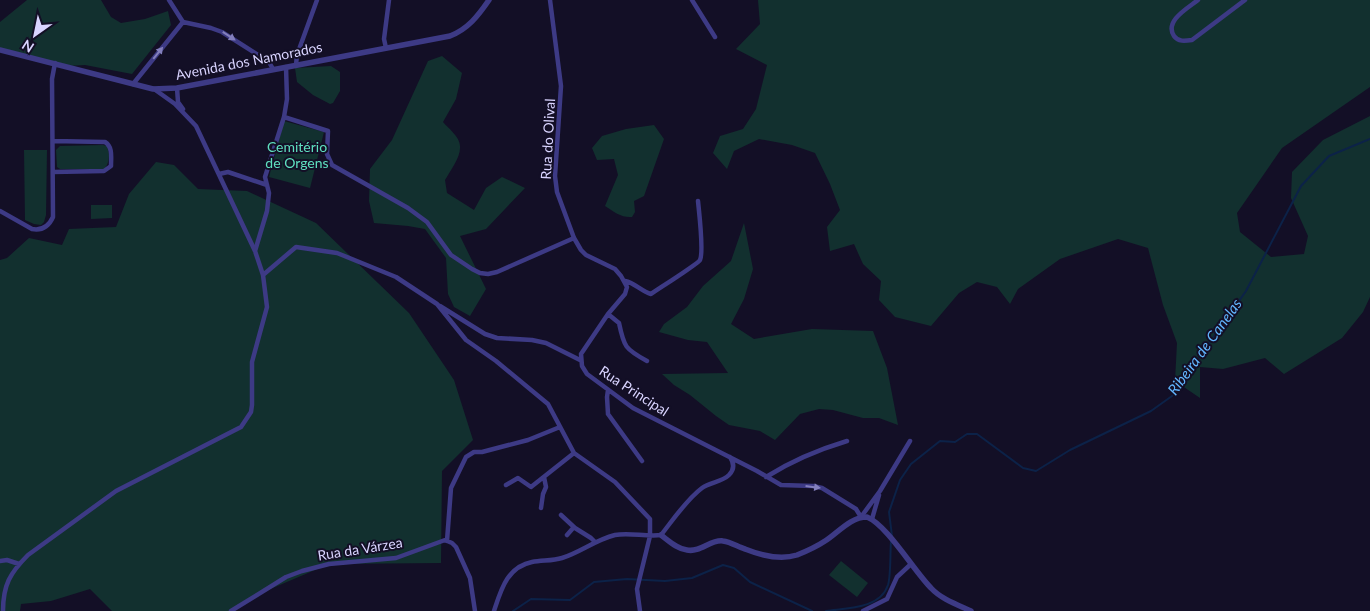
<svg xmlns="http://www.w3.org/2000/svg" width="1370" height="611" font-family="Lato,sans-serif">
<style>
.green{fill:#12302f}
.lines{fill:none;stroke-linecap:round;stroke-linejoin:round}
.stream{stroke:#0c2248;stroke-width:2}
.minor{stroke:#3d3a85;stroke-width:4.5}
.tertiary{stroke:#3d3a85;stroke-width:5.5}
.oneway{fill:#837fbc}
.labels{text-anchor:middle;stroke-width:4;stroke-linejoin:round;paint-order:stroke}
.street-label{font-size:14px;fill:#d9d4ff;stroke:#130f26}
.park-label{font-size:14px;fill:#5fe0c0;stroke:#130f26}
.water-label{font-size:15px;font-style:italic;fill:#62b6ff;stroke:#130f26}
</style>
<rect width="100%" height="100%" fill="#130f26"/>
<path class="green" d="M27,0H101L111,17L121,23L145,19L168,11L171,25L132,74L85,65L67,66L0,50V22Z
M758,0H1370V87L1282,148L1237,213L1240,232L1271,257L1304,254L1308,236L1291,198L1292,172L1323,140L1370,116V297L1363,312L1342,338L1284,374L1265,358L1223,369L1200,367V398L1175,381L1177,343L1163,305L1148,248L1118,239L1060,259L1018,289L1010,304L997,287L977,282L959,293L931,326L895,317L879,300L881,281L863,264L854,244L830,251L827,227L840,210L830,184L815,153L792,145L759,139L734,151L727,169L713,153L720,136L743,129L756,109L767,65L736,49L760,24Z
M442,56L462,73L456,99L443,122C448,128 460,137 460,146C461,157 450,171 445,180L447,193L474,210L486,188L502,177L525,188L486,229L460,236L486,289L470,316L454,307L448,294L446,258L425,229L408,226L374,223L369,201L370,169L392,140L428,61Z
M331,66L340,72V91L333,103L330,104L313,95L297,82L295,68Z
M284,121L324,132L310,188L269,177Z
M654,125L664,139L644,196L634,201L635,212L632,217C622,218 614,212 605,206L618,175L614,159L597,160L592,148L602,136L626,129Z
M103,145L107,146C110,152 110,164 104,169H60L57,167L56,150L60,146Z
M24,150H47L46,215L44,222L41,225L34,224L25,220Z
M156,162L174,165L198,189L247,191L316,223L409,313L454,380L473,440L442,471L441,563L329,564L261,593L233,611H112L90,589L51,601L21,604L20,611H0V260L7,258L29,238L62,245L69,229L116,227L129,194Z
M91,205H112V218L91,219Z
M744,223L753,269L744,299L731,324L754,339L812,329L873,331L887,368L898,425L879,418H863L833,410L819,409L800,414L775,440L760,431L729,425L716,416L690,395L674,385L662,374L728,373L707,342L688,340L659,332L664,324L687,307L703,286L731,261Z
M841,561L868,583L857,597L829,575Z"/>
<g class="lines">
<path class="stream" d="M892,536L889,512L900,480L911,464L940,441L955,442L967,434H977L1023,468L1036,471L1070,450L1151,411L1172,396L1246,291L1301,186L1329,156L1370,139
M513,611L531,599L570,600L594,582L627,579L665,581L692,578L723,565L734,568L750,582L812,611
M826,611C847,608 880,609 888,585C891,575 890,553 891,541"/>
<path class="minor" d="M169,0L183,22
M550,0L561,86L555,176L557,192L574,238L581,250L586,255L615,269L621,276L627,287L625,294L608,314L581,354L582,366L587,374L633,408L757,471L781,485L813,486L822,488L856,509L861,517L880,491L910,441
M692,0L715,37
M1198,0C1188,8 1164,21 1174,36C1178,42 1185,41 1192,40L1245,0
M183,22L211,28L222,32L269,62L273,69
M386,48L384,39L389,0
M296,65L297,55L317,0
M133,84L183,22
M177,88L178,102L183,109
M284,117L328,131L327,154L332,165L408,208L427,222L451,255L472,269L480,273L488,274L497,272L574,238
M53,141L105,142C113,147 111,157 111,166L104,171L53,172
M219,174L228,172L267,185
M0,211L32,229C43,231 49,226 53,217L52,79L55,63
M255,251L267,211L269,193L265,177L284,117L287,99L286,67
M263,275L296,247L337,253L396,277L437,304L466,340L496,361L548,404L574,453L615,482L650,519V536L637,589L640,611
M625,281C635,283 641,291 651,294C658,289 698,264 700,260C704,252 699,212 698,201
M440,306L485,334L497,338L532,340L546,343L580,360
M608,314L619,323C624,347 625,349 647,361
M608,390L607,397L608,414L642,461
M766,477C793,460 817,450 847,441
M506,485L518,478L531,487L574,453
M541,508L543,494L546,487L544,477
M561,515L575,528L591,538L594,541
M872,519L879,495
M567,535L574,527
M447,541L451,488L466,457L474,452H482L528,440L560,427
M0,561L7,560L19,564
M3,611C3,585 10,573 28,555L116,491L241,427L251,412L252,405V362L267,307L263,275L255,251L196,126L175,104L154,89
M231,611L286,577L302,571L329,564L396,558L445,540L452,543L456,547L470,578L475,611
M494,611C501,590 507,567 532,562C542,560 552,561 562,558C581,552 595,540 615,535C629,532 646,537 661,535C673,520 686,500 702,488C710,482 722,482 729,475C735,469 734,463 730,457
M863,611L887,599L897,577L911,564"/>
<path class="tertiary" d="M0,50L153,89L177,88L450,36C468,29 478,16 489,0
M661,535C669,541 677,549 687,550C700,553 711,539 723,541C731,542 738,547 745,549C760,555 781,560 797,555C807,551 816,547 825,541C838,533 850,517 867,517C887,525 914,571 931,588C941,599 958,605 971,611"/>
</g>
<defs><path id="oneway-solid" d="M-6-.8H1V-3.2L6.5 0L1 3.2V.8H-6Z" transform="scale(1.25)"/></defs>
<g class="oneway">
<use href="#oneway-solid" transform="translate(229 36) rotate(33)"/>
<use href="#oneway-solid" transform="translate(158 53) rotate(-51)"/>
<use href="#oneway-solid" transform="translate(813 487) rotate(7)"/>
</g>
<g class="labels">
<g class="street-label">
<text transform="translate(249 61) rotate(-11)" y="5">Avenida dos Namorados</text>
<text transform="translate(548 139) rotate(-87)" y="5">Rua do Olival</text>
<text transform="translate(634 391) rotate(33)" y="5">Rua Principal</text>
<text transform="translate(360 549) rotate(-9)" y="5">Rua da Várzea</text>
</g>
<g class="park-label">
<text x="297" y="152">Cemitério<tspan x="297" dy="16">de Orgens</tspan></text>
</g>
<g class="water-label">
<text transform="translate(1205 347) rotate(-54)" y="5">Ribeira de Canelas</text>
</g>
</g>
<g transform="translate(35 35) rotate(213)" stroke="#130f26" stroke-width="4" paint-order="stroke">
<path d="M0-4L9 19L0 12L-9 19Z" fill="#d9d4ff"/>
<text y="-8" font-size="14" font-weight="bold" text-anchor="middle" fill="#d9d4ff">N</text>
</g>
</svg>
